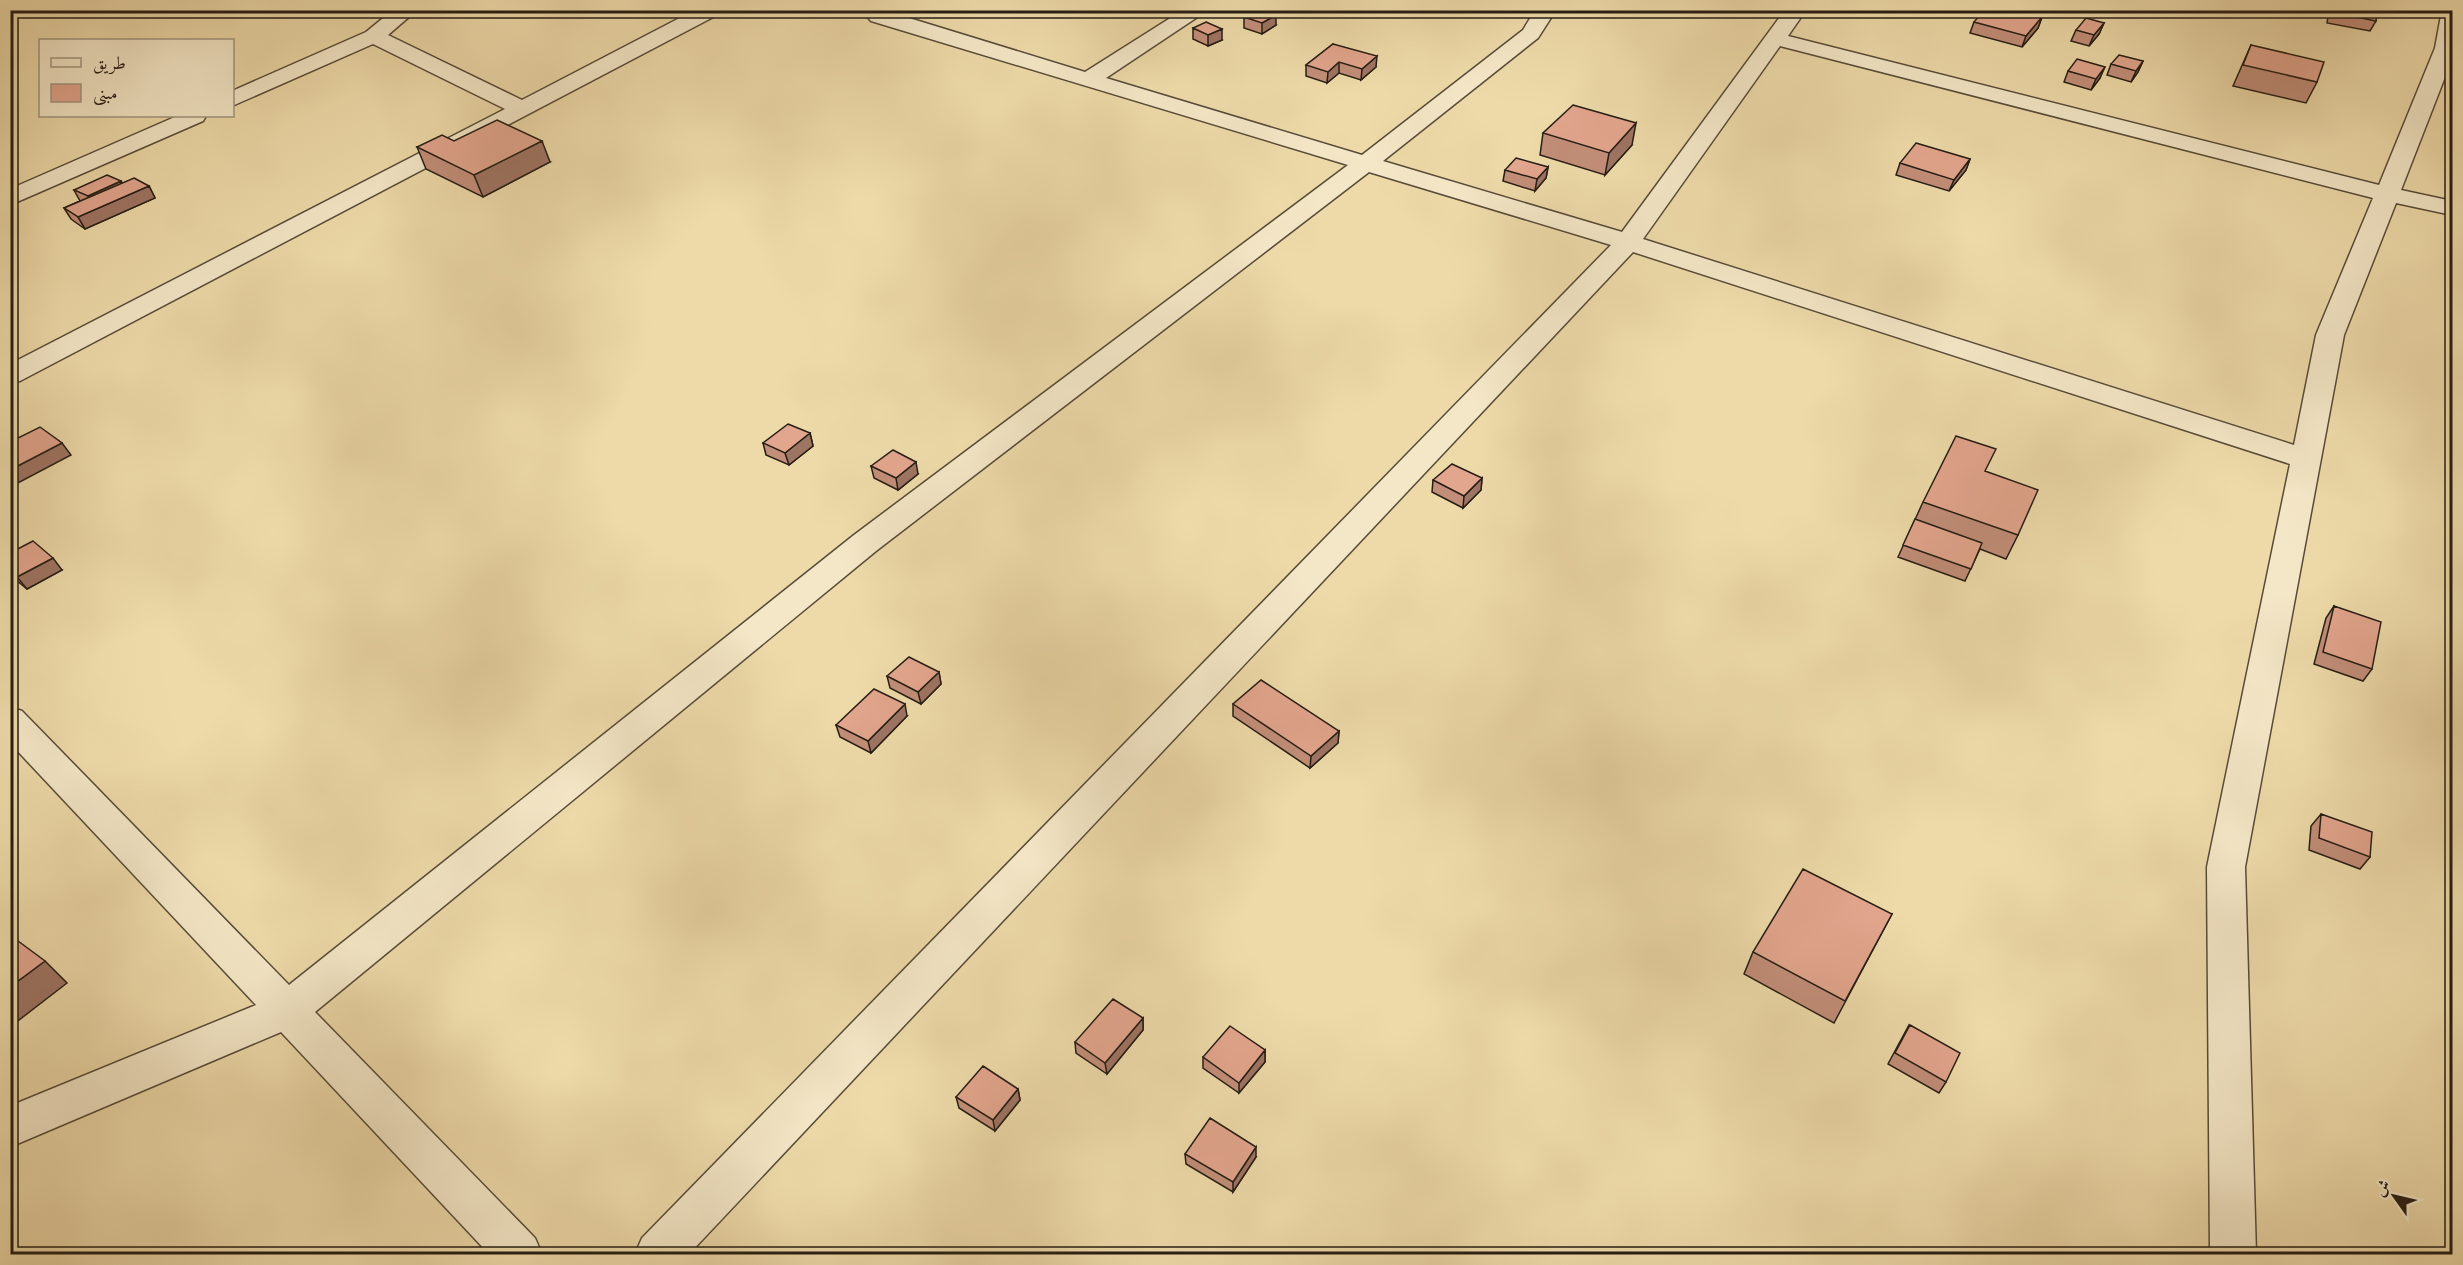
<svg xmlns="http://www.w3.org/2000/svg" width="2463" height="1265" font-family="'Sorts Mill Goudy',Amiri,serif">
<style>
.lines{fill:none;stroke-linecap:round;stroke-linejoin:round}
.street-casing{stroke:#574c39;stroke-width:3}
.street{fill:#f4e7c7;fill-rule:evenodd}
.wall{fill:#c28e79;stroke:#251d14;stroke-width:1.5}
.shaded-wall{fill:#9e7463;stroke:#251d14;stroke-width:1.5}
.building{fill:#e2a58d;stroke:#251d14;stroke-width:1.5}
</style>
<rect width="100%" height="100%" fill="#eedaa9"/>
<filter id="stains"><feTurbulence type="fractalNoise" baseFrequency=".00333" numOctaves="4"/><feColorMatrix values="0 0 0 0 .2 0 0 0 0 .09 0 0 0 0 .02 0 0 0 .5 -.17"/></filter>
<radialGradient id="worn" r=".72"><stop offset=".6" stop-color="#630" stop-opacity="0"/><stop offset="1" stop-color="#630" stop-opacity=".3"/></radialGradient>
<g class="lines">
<g class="street-casing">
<path id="street" d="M393,10H417L388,35L522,100L695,10H722L719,14L20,381L10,383V364L505,109L373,44L232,106V91L366,32Z
M861,10H883L1085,72L1183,10H1208L1106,78L1362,155L1523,30L1535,10H1556L1538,38L1383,161L1622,232L1785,10H1806L1788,36L2379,185L2435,48L2442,10H2452V59L2401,190L2452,201V215L2396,203L2344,335L2245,867L2256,1254H2210L2207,867L2290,464L1633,252L689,1254H635L642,1238L1611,245L1369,172L876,551L315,1012L535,1238L542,1254H489L281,1032L10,1147V1106L256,1005L10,743V707L22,711L289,985L854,535L1348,165L871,21ZM1780,46L2373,198L2316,335L2294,445L1643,239Z
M177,116H206L203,121L10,205V189Z"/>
</g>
<use href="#street" class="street"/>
</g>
<path class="wall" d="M2329,10H2376V21L2370,31L2327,23Z
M1244,17L1276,25L1262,34L1244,28Z
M2042,17L2038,28L2022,47L1970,33L1974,22Z
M2104,23L2099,34L2089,46L2071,41L2076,30Z
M1193,28L1222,40L1208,46L1193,39Z
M1333,44L1376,67L1361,80L1339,73L1327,83L1306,76V65Z
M2251,45L2317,82L2306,103L2233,86Z
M2143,61L2138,72L2131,82L2107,75L2111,64Z
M2068,71L2100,78L2091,90L2064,82Z
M1543,133L1632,145L1605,175L1540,155Z
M417,147L550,162L483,197L426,169Z
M1970,159L1966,170L1949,191L1896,175L1900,163Z
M1548,167L1546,178L1535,191L1503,181L1505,170Z
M122,183L149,186L155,198L85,229L71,219L64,208L80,201L74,190Z
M810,433L813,446L789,465L766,455L763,443Z
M871,466L918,474L898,490L874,478Z
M1985,472L2018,535L2006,559L1980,549L1965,581L1898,557L1923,502Z
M1482,478L1481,490L1463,508L1432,492L1433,480Z
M10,553L62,570L27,589L10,575Z
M2334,606L2372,669L2363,681L2314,664L2326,618Z
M939,672L941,684L921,704L890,688L887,676Z
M1233,704L1339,731L1338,743L1310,768L1233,716Z
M907,716L871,753L840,737L836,725Z
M2321,814L2370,857L2360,869L2309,850L2311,826Z
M1892,914L1834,1023L1744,974L1753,952Z
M1143,1018V1030L1107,1074L1076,1053L1075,1042Z
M1909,1025L1946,1082L1939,1093L1888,1064Z
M1265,1050V1062L1239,1093L1203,1068V1057Z
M1018,1089L1020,1100L995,1131L959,1108L956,1097Z
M1185,1154L1256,1157L1233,1192L1186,1164Z"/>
<path class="shaded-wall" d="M1276,15V25L1262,34V23Z
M2042,17L2038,28L2022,47L2026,36Z
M2104,23L2099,34L2089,46L2094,35Z
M1222,29V40L1208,46V35Z
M1377,56L1376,67L1361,80L1362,69Z
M2143,61L2138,72L2131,82L2136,71Z
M1339,62V73L1327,83L1328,72Z
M2105,67L2100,78L2091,90L2096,79Z
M1636,123L1632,145L1605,175L1609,153Z
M542,141L550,162L483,197L474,175Z
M1970,159L1966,170L1949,191L1954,180Z
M1548,167L1546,178L1535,191L1537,179Z
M121,181L127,192L95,208L88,196Z
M149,186L155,198L85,229L78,217Z
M810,433L813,446L789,465L785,453Z
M62,443L71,455L14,485L10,480V470Z
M916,462L918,474L898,490L896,478Z
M1482,478L1481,490L1463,508L1464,496Z
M53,558L62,570L27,589L17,577Z
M939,672L941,684L921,704L918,692Z
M905,704L907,716L871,753L868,741Z
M1339,731L1338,743L1310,768L1311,756Z
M45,961L67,983L10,1027V987Z
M1143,1018V1030L1107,1074L1105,1063Z
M1265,1050V1062L1239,1093V1083Z
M1018,1089L1020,1100L995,1131L993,1120Z
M1256,1147V1157L1233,1192V1182Z"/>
<path class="building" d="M1255,10H1263L1276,15L1262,23L1244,17Z
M1984,10H2016L2042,17L2026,36L1974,22Z
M2333,10H2376V21L2332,12Z
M2086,18L2104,23L2094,35L2076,30Z
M1206,22L1222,29L1208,35L1193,28Z
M1333,44L1377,56L1362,69L1339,62L1328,72L1306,65Z
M2251,45L2324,62L2317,82L2243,65Z
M2119,55L2143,61L2136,71L2111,64Z
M2077,59L2105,67L2096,79L2068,71Z
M1573,105L1636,123L1609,153L1543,133Z
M497,120L542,141L474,175L417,147L442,135L454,141Z
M1916,143L1970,159L1954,180L1900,163Z
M1516,158L1548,167L1537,179L1505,170Z
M107,175L121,181L88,196L74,190Z
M134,178L149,186L78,217L64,208Z
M788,424L810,433L785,453L763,443Z
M40,427L62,443L10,470V442Z
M1956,436L1996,449L1985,471L2038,490L2018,535L1923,502Z
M893,450L916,462L896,478L871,466Z
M1452,464L1482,478L1464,496L1433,480Z
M1915,519L1982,543L1971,569L1903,545Z
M33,541L53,558L17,577L10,571V553Z
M2334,606L2381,622L2372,669L2323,652Z
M909,657L939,672L918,692L887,676Z
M1261,680L1339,731L1311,756L1233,704Z
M874,689L905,704L868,741L836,725Z
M2321,814L2372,832L2370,857L2319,838Z
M1803,869L1892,914L1845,1001L1753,952Z
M10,935L45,961L10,987Z
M1113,999L1143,1018L1105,1063L1075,1042Z
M1910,1025L1960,1053L1946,1082L1895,1053Z
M1230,1026L1265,1050L1239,1083L1203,1057Z
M983,1066L1018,1089L993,1120L956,1097Z
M1210,1118L1256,1147L1233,1182L1185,1154Z"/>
<rect width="2463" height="1265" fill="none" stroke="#eedaa9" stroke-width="36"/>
<rect x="12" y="12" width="2439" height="1241" fill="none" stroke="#251d14" stroke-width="3"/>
<rect x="18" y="18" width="2427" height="1229" fill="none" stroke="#251d14" stroke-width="1.5"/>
<rect x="39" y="39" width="195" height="78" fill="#f4e7c7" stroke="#a1967f" stroke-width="1.5"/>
<rect x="51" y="58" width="30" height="9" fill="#f4e7c7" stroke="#a1967f" stroke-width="1.5"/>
<text x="93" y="69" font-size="18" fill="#251d14">طريق</text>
<rect x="51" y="84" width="30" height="18" fill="#e2a58d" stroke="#a1967f" stroke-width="1.5"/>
<text x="93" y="99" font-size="18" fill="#251d14">مبنى</text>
<g transform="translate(2394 1196) rotate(304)" stroke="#f4e7c7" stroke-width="4.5" paint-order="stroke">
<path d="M0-4.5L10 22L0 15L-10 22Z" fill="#251d14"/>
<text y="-9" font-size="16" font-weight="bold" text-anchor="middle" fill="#251d14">ش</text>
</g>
<rect width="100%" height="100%" filter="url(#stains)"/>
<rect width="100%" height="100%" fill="url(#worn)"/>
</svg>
